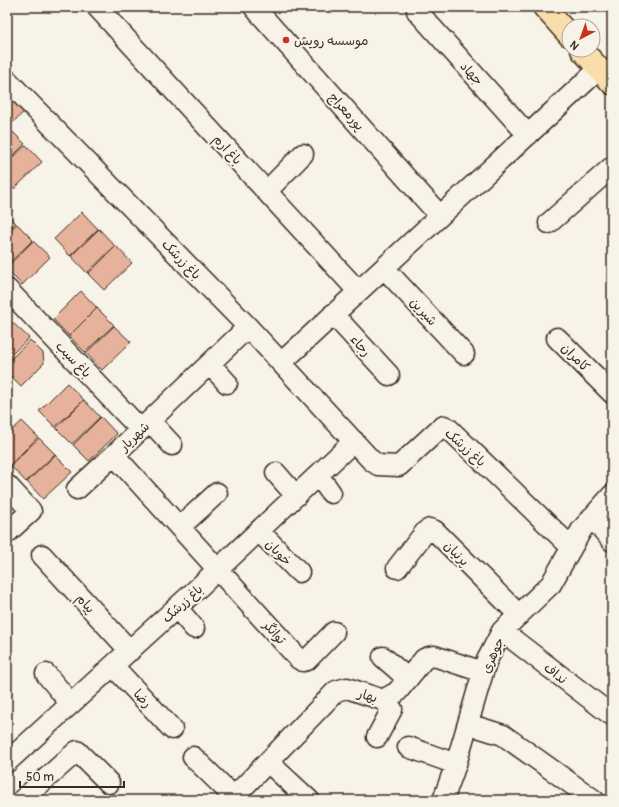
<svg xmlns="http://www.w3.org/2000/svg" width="619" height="807" font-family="Pangolin,'Playpen Sans Arabic',sans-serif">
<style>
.building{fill:#e7b29b;stroke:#3b2a1e}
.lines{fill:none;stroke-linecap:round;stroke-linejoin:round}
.minor-casing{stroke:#3b2a1e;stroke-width:23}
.major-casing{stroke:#3b2a1e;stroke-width:25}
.minor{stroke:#f7f3e8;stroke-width:20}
.major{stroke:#f9deab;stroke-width:22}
.poi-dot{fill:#c8321e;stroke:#f7f3e8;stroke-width:1.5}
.labels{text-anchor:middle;stroke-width:4;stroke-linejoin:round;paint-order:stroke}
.poi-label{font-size:13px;fill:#3b2a1e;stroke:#f7f3e8;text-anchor:start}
.street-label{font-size:13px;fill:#3b2a1e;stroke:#f7f3e8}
</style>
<rect width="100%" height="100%" fill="#f7f3e8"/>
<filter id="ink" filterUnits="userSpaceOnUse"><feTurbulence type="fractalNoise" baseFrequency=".025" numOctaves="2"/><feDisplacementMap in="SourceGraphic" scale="8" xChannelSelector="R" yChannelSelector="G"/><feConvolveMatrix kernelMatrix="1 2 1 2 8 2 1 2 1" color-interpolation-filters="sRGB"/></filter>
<g filter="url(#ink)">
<path class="building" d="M7,87L28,108L7,128Z
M9,128L25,144L7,162V130Z
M26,145L42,162L14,189L7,182V163Z
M82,212L98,229L70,256L54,239Z
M7,214L16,223L7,232Z
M17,224L33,240L7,265V233Z
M99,229L115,246L87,273L71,256Z
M33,241L50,257L22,285L7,270V267Z
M116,246L132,263L104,290L88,274Z
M81,291L97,308L69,336L53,319Z
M97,308L114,325L85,352L69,336Z
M12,322L29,338L7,359V327Z
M114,326L131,342L102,370L86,353Z
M30,340L43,353L44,363L21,386L7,372V363Z
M67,383L84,400L55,427L39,411Z
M84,400L100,417L72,444L56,428Z
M101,417L117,434L89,461L73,445Z
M22,421L38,437L10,465L7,462V435Z
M39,438L55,454L26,482L10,465Z
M55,455L72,472L43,499L27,482Z"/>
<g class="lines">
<g class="minor-casing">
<path id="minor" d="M97,7L358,291
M254,7L440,216
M417,11L528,135
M7,80L248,327L371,460L378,465L399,466L438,430L444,426L448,428L571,547
M267,191L303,154
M549,223L612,167
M384,268L464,354
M7,289L141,430
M333,314L389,375
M248,327L114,455L299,659L303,661L307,660L334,632
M557,338L612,393
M281,363L599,69
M210,364L227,383
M150,421L172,445
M276,473L296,496
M318,475L331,493
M7,485L31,511L7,533
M77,489L114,455
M592,517L612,541
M180,527L217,493
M259,531L299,572
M42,555L130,651
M397,568L426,531L430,529L435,531L519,615
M177,608L194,628
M502,631L610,714
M383,657L408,679
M113,666L172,729
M46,674L71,704
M468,724L503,735L594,800
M377,737L392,709L383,700
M408,747L456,764
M193,757L234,797
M7,762L197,589L354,441
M268,762L309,800
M22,800L77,751L109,783
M231,800L336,691L347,688L383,700L397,692L424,659L429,657L434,656L483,672
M443,800L456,764L486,662L502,631L551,584L582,529L612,495"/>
</g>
<g class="major-casing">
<path id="major" d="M544,7L569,35
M582,50L612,83"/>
</g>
<use href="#minor" class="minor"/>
<use href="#major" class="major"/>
</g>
</g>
<circle class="poi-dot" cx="286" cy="40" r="4"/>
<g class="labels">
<g class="poi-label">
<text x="294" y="45">موسسه رویش</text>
</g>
<g class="street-label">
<text transform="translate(472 73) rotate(48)" y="5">جهاد</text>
<text transform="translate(347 111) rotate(48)" y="5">پورمعراج</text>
<text transform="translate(228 149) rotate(47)" y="5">باغ ارم</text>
<text transform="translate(182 259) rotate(46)" y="5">باغ زرشک</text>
<text transform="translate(424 311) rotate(47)" y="5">شیرین</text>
<text transform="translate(361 345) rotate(48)" y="5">رجاء</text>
<text transform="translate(576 357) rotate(45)" y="5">کامران</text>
<text transform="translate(74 359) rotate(46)" y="5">باغ سیب</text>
<text transform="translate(134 436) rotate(-44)" y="5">شهریار</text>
<text transform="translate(466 447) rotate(42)" y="5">باغ زرشک</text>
<text transform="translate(279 552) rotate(46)" y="5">خوبان</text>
<text transform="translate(457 553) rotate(45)" y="5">پرنیان</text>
<text transform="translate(86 603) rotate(47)" y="5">پیام</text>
<text transform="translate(182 603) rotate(-42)" y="5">باغ زرشک</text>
<text transform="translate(275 632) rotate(48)" y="5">توانگر</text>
<text transform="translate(492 655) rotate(-66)" y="5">جوهری</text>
<text transform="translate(556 673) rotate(38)" y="5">نداف</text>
<text transform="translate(368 695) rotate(17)" y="5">بهار</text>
<text transform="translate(143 698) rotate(47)" y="5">رضا</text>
</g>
</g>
<rect width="619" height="807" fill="none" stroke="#f7f3e8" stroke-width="24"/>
<rect x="12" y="12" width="595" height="783" fill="none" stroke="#3b2a1e" stroke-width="1.5" filter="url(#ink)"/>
<g transform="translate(581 38) rotate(221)"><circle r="19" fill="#f7f3e8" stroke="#aca397"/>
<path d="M0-3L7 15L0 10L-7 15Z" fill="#c8321e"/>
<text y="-6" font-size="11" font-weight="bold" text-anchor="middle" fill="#3b2a1e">N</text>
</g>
<path d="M20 781v6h104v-6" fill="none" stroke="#3b2a1e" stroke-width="2"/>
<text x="26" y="781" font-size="12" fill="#3b2a1e" stroke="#f7f3e8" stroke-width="3" paint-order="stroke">50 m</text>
</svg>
